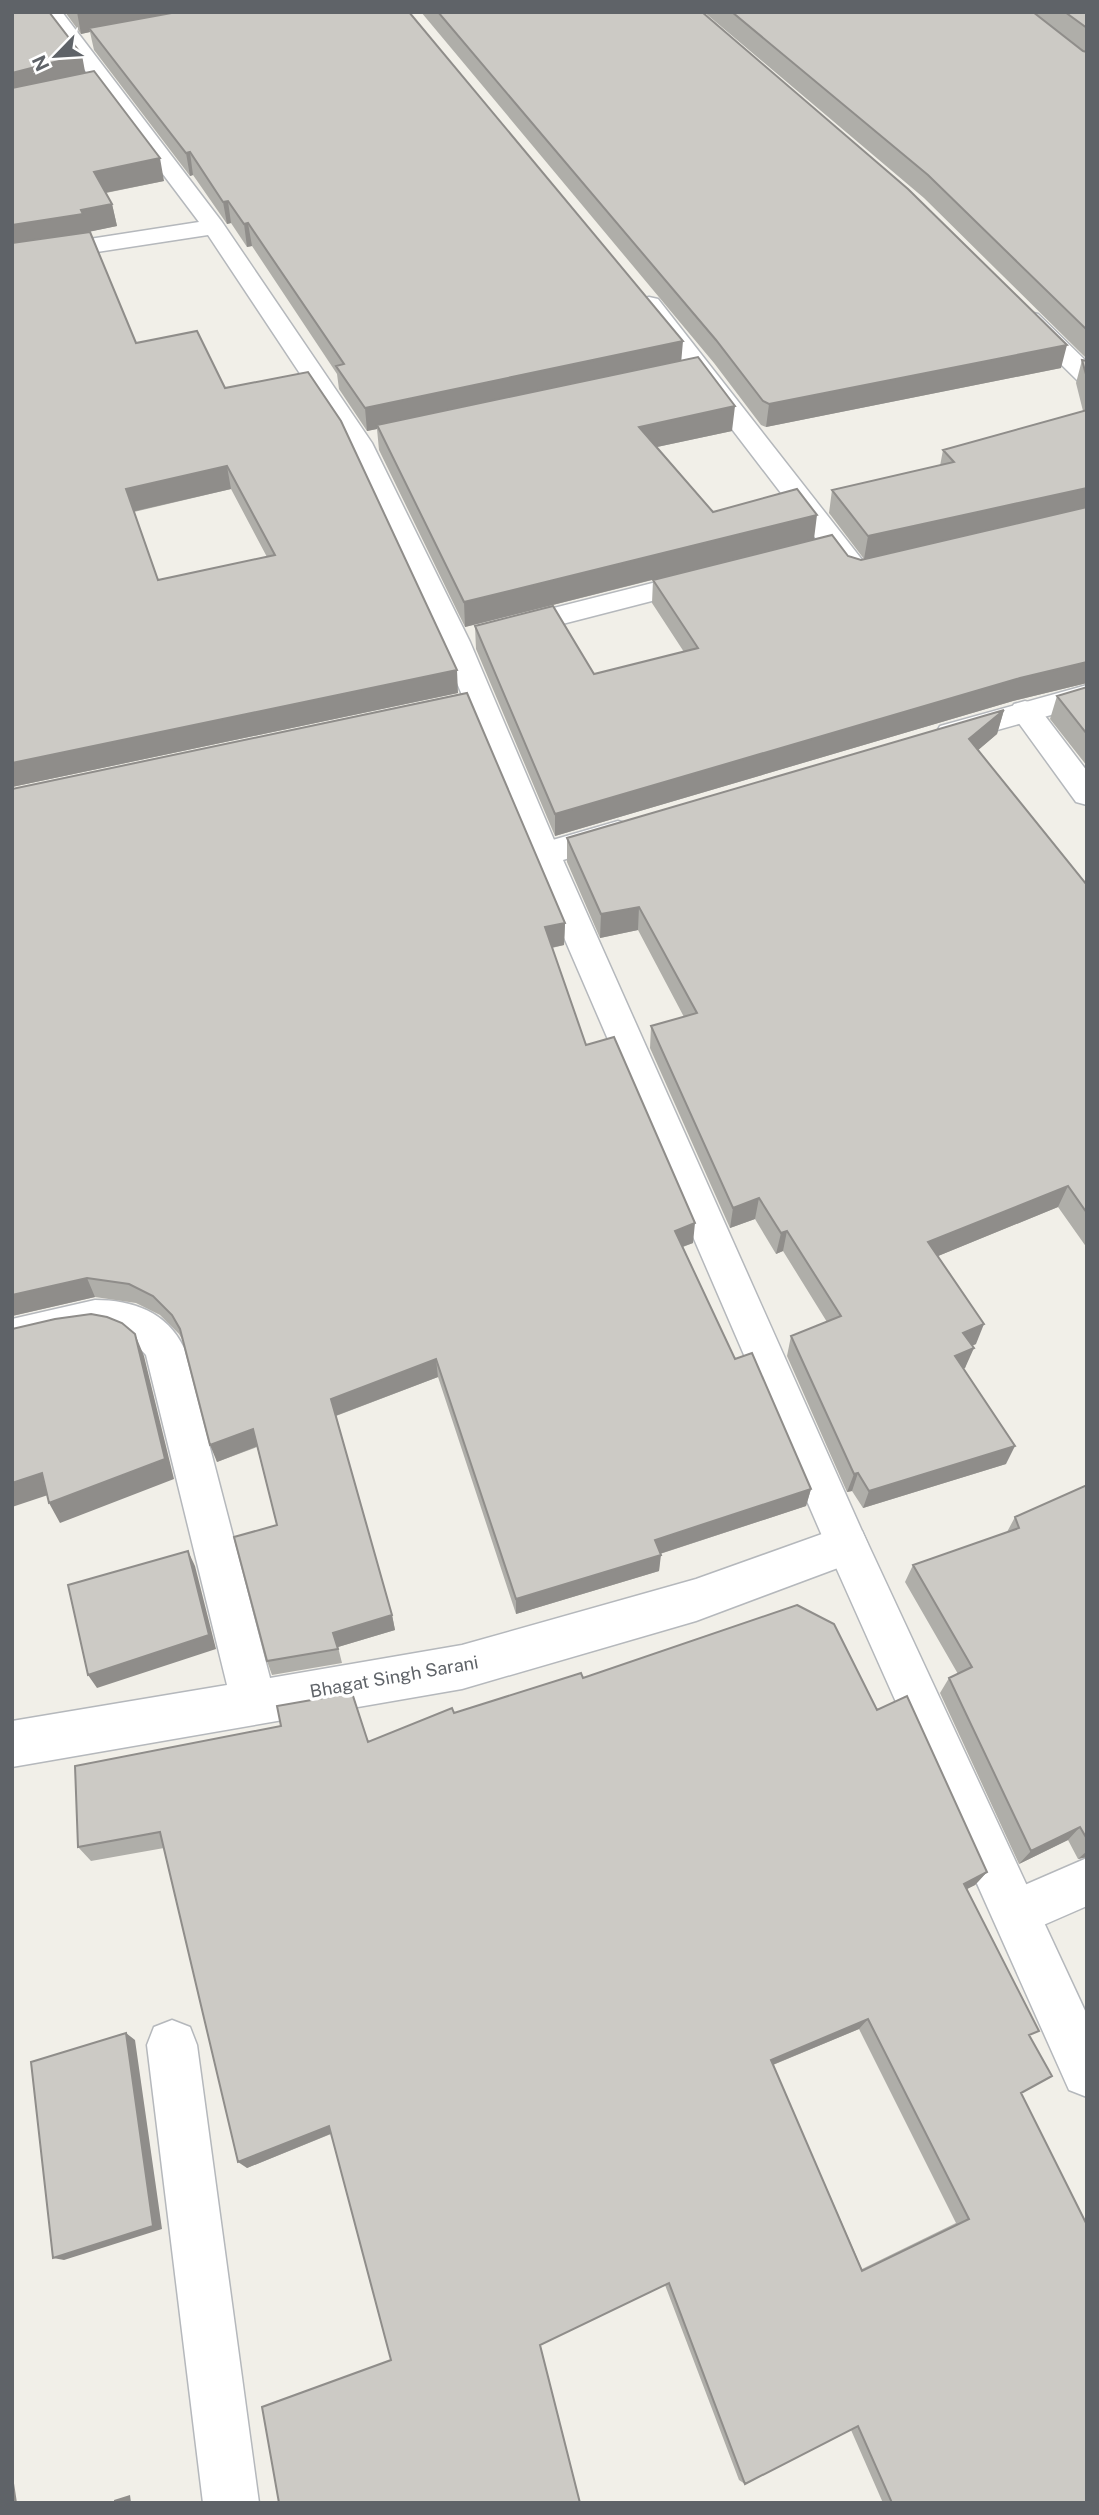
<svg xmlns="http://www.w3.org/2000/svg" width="1099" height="2515" font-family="'Public Sans',sans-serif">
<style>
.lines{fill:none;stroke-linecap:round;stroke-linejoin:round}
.minor-casing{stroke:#b5b8bc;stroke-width:3}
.tertiary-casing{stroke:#b5b8bc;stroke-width:3}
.minor{fill:#fff;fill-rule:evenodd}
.tertiary{fill:#fff;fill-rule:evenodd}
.wall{fill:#afaea9;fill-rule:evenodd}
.shaded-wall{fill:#8f8d8a}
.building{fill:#cccac5;stroke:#8f8d8a;stroke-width:2;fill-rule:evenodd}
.labels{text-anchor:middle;stroke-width:7;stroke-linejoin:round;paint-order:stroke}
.street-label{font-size:18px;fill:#5f6368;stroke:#fff}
</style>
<rect width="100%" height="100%" fill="#f1efe8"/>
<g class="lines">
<g class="minor-casing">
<path id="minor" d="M41,12H62L222,222L372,443L470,642L560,854L556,862L544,866L532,862L528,854L440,642L346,443L208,235L12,265V251L199,222Z
M649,297L658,299L863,561L873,564L877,570L873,576L856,581L846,578L640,309L637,304L640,299Z
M1029,312L1038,314L1087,362V384L1078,381L1020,324L1017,319L1020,314Z
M704,570L714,573L718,579L714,585L508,638L498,636L493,629L498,622Z
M1025,701L1036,704L1087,771V805L1076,802L1010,711L1014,704Z
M95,1300C133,1300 167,1312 184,1348L270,1678L462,1645L696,1579L847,1525L862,1531L868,1545L862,1559L696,1621L462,1689L12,1767V1721L227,1685L146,1355C113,1315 55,1342 12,1353V1319Z
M1087,1858V1906L1016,1937L999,1930L992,1913L999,1896Z
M172,2020L190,2027L197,2045L259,2503H203L147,2045L154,2027Z"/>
</g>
<g class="tertiary-casing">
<path id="tertiary" d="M1087,685V705L951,743L940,740L936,733L940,726Z
M618,821L629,824L634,832L629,840L563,860L862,1531L1087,2015V2097L1069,2090L826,1545L528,854L532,846Z"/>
</g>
<use href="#minor" class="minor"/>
<use href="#tertiary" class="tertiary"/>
</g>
<path class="wall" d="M65,12H409L681,361L732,431L657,447L713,512L814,539L848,556L861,560L864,559L829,513L832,490L940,466L943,450L1083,411L1076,383L1082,360L1087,361V683L1013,701L555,836L476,649L475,626L594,674L684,652L652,603L653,580L796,544L465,627L379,450L377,429L367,431L339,389L337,374L252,246L247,247L231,223L227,224L193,175L190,176L94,50L90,32L81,34Z
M421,12H702L1061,368L766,427L761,425L714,363Z
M704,12H1087V359L924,198Z
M86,73L164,181L106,193L112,204L117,226L87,232L136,343L225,388L458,693L12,787ZM231,489L267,557L158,580L134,512Z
M1087,687V766L1050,719L1057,696Z
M1004,710L997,734L978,750L1087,885V1248L1058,1207L938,1256L976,1344L972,1346L965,1368L963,1369L1006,1464L863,1508L852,1491L847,1492L787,1356L791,1336L827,1322L783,1251L776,1254L755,1219L730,1228L650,1048L651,1026L684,1017L638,930L600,938L567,862V838Z
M12,789L565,923L564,945L552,948L586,1045L693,1243L683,1247L735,1359L811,1489L806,1506L660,1554L659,1571L516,1614L438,1377L336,1416L392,1615L395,1630L338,1647L342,1663L272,1675L267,1661L277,1525L257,1447L217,1462L183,1341L179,1334L160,1315L136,1303L95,1297L12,1316Z
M1087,1485V1857L1078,1859L1068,1840L1019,1864L940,1693L949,1678L958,1674L905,1582L913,1565L1007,1532L1015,1517Z
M583,1678L877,1710L987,1872L975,1885L967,1889L1030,2037L1021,2094L1087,2503H883L851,2430L745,2484L739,2480L665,2285L391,2360L331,2134L247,2168L164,1848L91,1861L78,1847L368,1742L454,1713ZM859,2029L956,2223L862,2269L773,2065Z"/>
<path class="shaded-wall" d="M77,12H201L89,28L90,32L81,34Z
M82,55L86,77L12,96V73Z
M190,152L193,175L190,176L186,153Z
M160,158L164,181L99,194L94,172Z
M228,201L231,223L227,224L223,202Z
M112,204L117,226L12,248V225Z
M248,223L252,246L247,247L244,224Z
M683,341L681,364L377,425V429L367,431L365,408Z
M1067,345L1061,368L766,427L769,404Z
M735,406L732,431L638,451L639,427Z
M227,466L231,489L131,512L126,489Z
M1087,488L1086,509L864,559L868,536Z
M817,515L814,539L465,627L464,602Z
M1087,662V683L1013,701L555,836V814L1020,678Z
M457,670L458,693L12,787V763Z
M1004,710L997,734L963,763L969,739Z
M639,907L638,930L600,938L601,914Z
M565,923L564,945L545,949V927Z
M1068,1186L1058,1207L921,1263L928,1242Z
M759,1198L755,1219L730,1228L733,1208Z
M695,1223L693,1243L673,1250L675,1231Z
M787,1231L783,1251L776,1254L781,1233Z
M87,1278L95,1297L12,1316V1295Z
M984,1324L976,1344L955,1352L963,1333Z
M135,1334L144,1356L174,1479L60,1523L49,1503Z
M974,1348L965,1368L947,1375L955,1356Z
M436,1359L438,1377L335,1416L331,1399Z
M253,1429L258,1446L217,1462L210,1445Z
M1015,1446L1006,1464L863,1508L869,1491Z
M42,1473L54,1493L12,1507V1483Z
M858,1473L852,1491L847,1492L854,1474Z
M811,1489L806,1506L653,1556L655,1540Z
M188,1551L195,1566L216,1649L97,1688L88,1675Z
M661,1555L659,1571L516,1614V1599Z
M392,1615L395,1630L338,1647L333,1633Z
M1080,1827L1068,1840L1019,1864L1031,1851Z
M1087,1851V1857L1078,1859Z
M987,1872L975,1885L953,1896L964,1884Z
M868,2019L859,2029L765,2068L771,2060Z
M126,2033L135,2040L162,2229L64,2260L53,2258Z
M329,2126L335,2132L247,2168L238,2162Z
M12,2470L17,2503H12Z
M130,2495L131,2503H114V2500Z"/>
<path class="building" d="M12,12H49L82,55L12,73Z
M177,12H409L683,341L365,408L336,366L344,364L248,223L244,224L228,201L223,202L190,152L186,153L89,28Z
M438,12H702L908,189L1067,345L769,404L763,401L716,340Z
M732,12H1033L1083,51L1087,52V330L928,175Z
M1065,12H1087V28Z
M94,71L160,158L94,172L112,204L81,210L83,214L12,225V88Z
M90,232L136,343L197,331L225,388L308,372L341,421L457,670L12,763V243ZM227,466L275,555L158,580L126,489Z
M698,357L735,406L639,427L713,512L797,489L817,515L464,602L377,425Z
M1082,360L1087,361V378Z
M1087,410V488L868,536L832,490L954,462L943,450Z
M1087,507V662L1020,678L555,814L475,626L553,606L594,674L698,648L653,580L832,535L848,556L861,560Z
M1087,687V734L1057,696Z
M467,693L565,923L545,927L586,1045L614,1037L695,1223L675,1231L735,1359L752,1353L811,1489L655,1540L661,1555L516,1599L436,1359L331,1399L392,1615L333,1633L338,1649L267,1661L234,1537L277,1525L253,1429L210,1445L180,1329L172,1315L153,1296L129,1284L87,1278L12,1295V789Z
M1004,710L969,739L1087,885V1213L1068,1186L928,1242L984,1324L963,1333L974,1348L955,1356L1015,1446L869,1491L858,1473L854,1474L791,1336L841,1316L787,1231L781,1233L759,1198L733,1208L651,1026L697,1013L639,907L601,914L567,838Z
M91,1314L107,1317L122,1323L135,1334L165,1459L49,1503L42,1473L12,1483V1329L55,1319Z
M1087,1485V1839L1080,1827L1031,1851L949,1678L972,1667L913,1565L1019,1528L1015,1517Z
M188,1551L209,1635L88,1675L68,1585Z
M797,1605L834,1624L877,1710L907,1696L987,1872L964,1884L1039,2031L1029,2035L1052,2076L1021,2093L1087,2225V2503H892L858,2426L745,2484L669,2283L540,2345L580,2503H279L262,2407L391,2360L329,2126L238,2162L160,1832L78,1847L75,1766L281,1726L277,1706L352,1693L368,1742L452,1708L454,1713L581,1673L583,1678ZM868,2019L969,2219L862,2271L771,2060Z
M126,2033L153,2226L53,2258L31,2062Z"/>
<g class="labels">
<g class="street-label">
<text transform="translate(394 1677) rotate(-10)" y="6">Bhagat Singh Sarani</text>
</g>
</g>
<rect width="1099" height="2515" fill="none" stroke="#5f6368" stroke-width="28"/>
<g transform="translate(56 56) rotate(245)" stroke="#ffffff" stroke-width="5" paint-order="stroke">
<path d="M0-5L12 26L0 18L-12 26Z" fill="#5f6368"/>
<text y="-10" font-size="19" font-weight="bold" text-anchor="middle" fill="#5f6368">N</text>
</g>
</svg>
